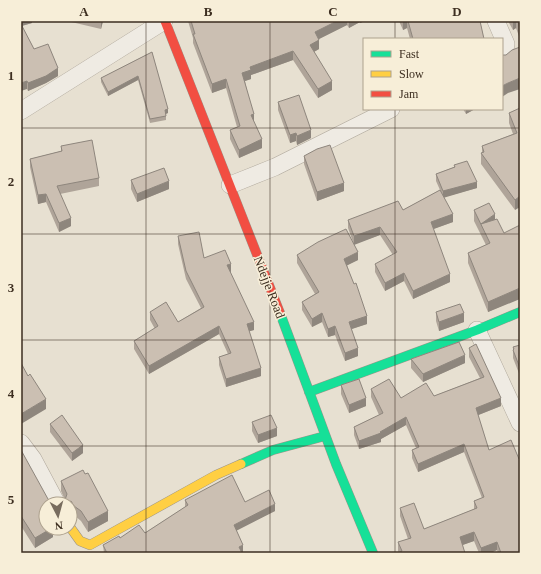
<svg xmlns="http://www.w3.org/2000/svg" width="541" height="574" font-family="'Times New Roman',serif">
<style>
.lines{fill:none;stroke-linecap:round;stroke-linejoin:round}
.street-casing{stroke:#ada599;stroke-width:18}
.fast-casing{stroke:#9c958a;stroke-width:10}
.slow-casing{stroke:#9c958a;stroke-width:10}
.jam-casing{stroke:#9c958a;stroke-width:10}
.street{stroke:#efebe3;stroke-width:17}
.fast{stroke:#16e098;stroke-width:9}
.slow{stroke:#ffcf43;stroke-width:9}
.jam{stroke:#f24e42;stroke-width:9}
.wall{fill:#afa499}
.shaded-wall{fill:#8e867d}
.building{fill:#cbbfb2;stroke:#8e867d}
.grid{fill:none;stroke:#3d2e20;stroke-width:1;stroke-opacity:0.55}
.labels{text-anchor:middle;stroke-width:3;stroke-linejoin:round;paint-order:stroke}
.street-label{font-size:13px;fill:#3d2e20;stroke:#f7eed8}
.neatline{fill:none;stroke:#3d2e20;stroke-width:1.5}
.grid-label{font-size:13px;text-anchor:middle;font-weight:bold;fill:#3d2e20}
</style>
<rect width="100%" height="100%" fill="#e7e0d1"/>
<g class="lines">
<g class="street-casing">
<path id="street" d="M496,21L506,44L504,55L502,56
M21,111L164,21
M230,185L275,167L391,109
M477,330L520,423
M21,443L33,459L57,504"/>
</g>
<g class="fast-casing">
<path id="fast" d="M280,313L336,464L373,553
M309,392L477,330L520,312
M241,464L273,450L325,436"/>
</g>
<g class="slow-casing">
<path id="slow" d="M70,527L80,541L90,545L216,475L241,464"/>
</g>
<g class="jam-casing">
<path id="jam" d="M165,21L280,313"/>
</g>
<use href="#street" class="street"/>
<use href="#fast" class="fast"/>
<use href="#slow" class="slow"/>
<use href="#jam" class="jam"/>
</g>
<path class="wall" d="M21,21H32V23L22,26L34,49L58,76L46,83L28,91L27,89Z
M67,21H103L101,29Z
M188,21H365L360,23V22L349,28L347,25L319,39V49L314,52L332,90L318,98L293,60L251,75V79L245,81L254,123L262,148L239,158L230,139V130L237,127L226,88L212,93L193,43V38Z
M399,21H480L484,39H410L407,28L403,30Z
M508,21H520V39L516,28L513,30Z
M152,52L168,113L166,114V120L150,123L138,80L108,96L101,82V78Z
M278,102L311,138L297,145L296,141L290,143L278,110Z
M520,108L515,210L481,164V153H482V146L513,134L509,123V113Z
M463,109H475L466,114Z
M61,146L99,178V186L60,194L71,226L59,232L46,202L38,204L30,167V159L61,151Z
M304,156L344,191L317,201L304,164Z
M454,165L477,188L444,197L453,222L433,229L450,282L413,299L404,281L385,291L375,272V264L393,255L380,235L354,244L358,260L347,265L367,324L351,329L358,356L345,361L335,335L328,337L322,322L312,327L302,310V302L315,294L297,263V255L353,242L348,228V220L403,210L440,190L436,181V174L454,167Z
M131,180L169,189L137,202L131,189Z
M474,210L495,220L504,233L515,300L488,312L468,263V253L486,245L474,221Z
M178,236L204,258L231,272H230L254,330L249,331L261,376L226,387L219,365V357L228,354L219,334L149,374L134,349V341L155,329L150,320V312L178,322L201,308L186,279L178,244Z
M436,312L464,322L439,331L436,321Z
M520,345V376L513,358V347Z
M469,348L501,406L478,415L520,553H498L497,550L490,553H479L474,541L462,545L465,553H399L398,551V542L408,539L400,516V508L424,529L474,509V501L482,498L464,452L418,472L412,458V450L416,448L406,425L381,439V442L359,449L354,435V427L379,415L371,397V389L401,398L434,396L480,378L469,357Z
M411,359L465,363L423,382L411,368Z
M341,385L366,406L349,413L341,394Z
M252,422L277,436L258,443L252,431Z
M50,424L83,453L72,461L50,432Z
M21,450L46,528H53V537L35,548L21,526Z
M61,481L108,521L88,532L81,521L74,515L71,510L62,503L65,500L61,491Z
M185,500L245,502L275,511L236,530L243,552H242V553H104L103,545L120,538L145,533L185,507Z"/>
<path class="shaded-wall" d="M21,21H32V23L21,26Z
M101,21H103L101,29Z
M337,21H347V25L315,41V32Z
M349,21H360V22L349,28Z
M360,21H365L360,23Z
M403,21H407V28L403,30Z
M513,21H516V28L513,30Z
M319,40V49L310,54V45Z
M293,51V60L251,75V79L242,82V73L250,67Z
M58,68V76L46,83L28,91V83Z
M138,76V80L108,96V92Z
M520,78V89L508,93L502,97V86L508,83Z
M226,79V88L212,93V84Z
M27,81V89L21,91V83Z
M332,81V90L318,98V89Z
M168,109V113L165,114V110Z
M466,109H475L466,114Z
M254,114V123L251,115Z
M311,130V138L297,145V136Z
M296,133V141L290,143V135Z
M262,139V148L239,158V150Z
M169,181V189L137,202V194Z
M477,182V188L443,198V191Z
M344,183V191L317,201V192Z
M46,194V202L38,204V195Z
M520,196V207L515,210V200Z
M453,214V222L431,230V222Z
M495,214V225L481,224Z
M71,218V226L59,232V223Z
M380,227V235L354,245V236Z
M358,252V260L344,267V259Z
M231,264V272L227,273V265Z
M404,273V281L385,291V283Z
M450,274V282L413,299V291Z
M520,288V299L488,312V302Z
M322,313V322L312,327V319Z
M464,313V322L439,331V322Z
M367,316V324L349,330V322Z
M254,322V330L247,332V324Z
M219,326V334L149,374V366Z
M335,326V335L328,337V329Z
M358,348V356L345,361V353Z
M21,349H22V358L21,359Z
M465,355V363L423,382V374Z
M261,368V376L226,387V379Z
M366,398V406L349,413V405Z
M501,398V406L476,416V408Z
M46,399V409L21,424V414Z
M406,417V425L381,439V442L359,449V441L380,432Z
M277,428V436L258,443V435Z
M464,444V452L418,472V464Z
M83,445V453L72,461V453Z
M71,501V510L70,511V504H66Z
M275,504V511L234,532V525Z
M108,511V521L88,532V522Z
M52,528H53V537L35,548V538Z
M474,532V541L460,546V537Z
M497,542V550L490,553H481V548Z
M243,545V552L240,553L239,547Z"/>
<path class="building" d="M191,21H337L315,32L319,40L310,45L332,81L318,89L293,51L250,67L251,70L242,73L254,114L251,115L262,139L239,150L230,130L240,126L226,79L212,84L193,34H195Z
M408,21H480L484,39H413Z
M518,21H520V29Z
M21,24L34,49L48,44L58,68L46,76L28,83L27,81L21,83Z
M520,47V78L508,83L502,86V55H506L512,50Z
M152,52L168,109L165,110L166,116L150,119L138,76L108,92L101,78Z
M299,95L311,130L297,136L296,133L290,135L278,102Z
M520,108V196L515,200L481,153L484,152L482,146L517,133L509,113Z
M92,140L99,178L57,186L71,218L59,223L46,194L38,195L30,159L62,151L61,146Z
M330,145L344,183L317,192L304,156L317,149Z
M467,161L477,182L443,191L436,174L455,167L454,165Z
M164,168L169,181L137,194L131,180Z
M440,190L453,214L431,222L450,274L413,291L404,273L385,283L375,264L397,252L380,227L354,236L348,220L398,201L403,210Z
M489,203L495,214L481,224L497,219L504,233L520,225V288L488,302L468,253L490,243L474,210Z
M346,229L358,252L344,259L354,284L356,283L367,316L349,322L358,348L345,353L335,326L328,329L322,313L312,319L302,302L319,292L297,255L318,242Z
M199,232L204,258L225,250L231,264L227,265L254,322L247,324L261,368L226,379L219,357L231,353L219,326L149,366L134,341L158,326L150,312L166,302L178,322L204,307L186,271L178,236Z
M460,304L464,313L439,322L436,312Z
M459,342L465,355L423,374L411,359Z
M476,344L501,398L476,408L489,450L511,440L519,459H520V553H501L497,542L481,548L474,532L460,537L465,553H401L400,552L402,551L398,542L411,538L400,508L414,503L424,529L477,508L474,501L484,497L464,444L418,464L412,450L419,447L406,417L380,432L381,433L359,441L354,427L383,413L371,389L389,379L401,398L426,383L434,396L484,377L469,348Z
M520,345V368L513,350L514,349L513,347Z
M21,363L28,376L30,374L46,399L21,414Z
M359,379L366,398L349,405L341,385Z
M62,415L83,445L72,453L50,424Z
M271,415L277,428L258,435L252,422Z
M21,450L48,499L51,502L56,504H46V528H52L35,538L21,516Z
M83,470L85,474L88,473L108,511L88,522L81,511L74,506L71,501L66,504H58L62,503L65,500L67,494L61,481Z
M232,475L245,502L269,490L275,504L234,525L243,545L239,547L242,553H107L103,545L119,536L120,538L139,525L145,533L188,505L185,500Z"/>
<path class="grid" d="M146,21V553M270,21V553M395,21V39M395,109V553M21,128H520M21,234H520M21,340H520M21,446H520"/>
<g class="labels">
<g class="street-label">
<text transform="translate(270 287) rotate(69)" y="5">Ndejje Road</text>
</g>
</g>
<rect width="541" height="574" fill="none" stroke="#f7eed8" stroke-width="44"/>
<rect x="363" y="38" width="140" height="72" fill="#f7eed8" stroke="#ada18e"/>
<rect x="371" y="51" width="20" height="6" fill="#16e098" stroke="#ada18e"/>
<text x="399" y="58" font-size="12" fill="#3d2e20">Fast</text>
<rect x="371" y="71" width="20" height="6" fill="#ffcf43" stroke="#ada18e"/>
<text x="399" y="78" font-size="12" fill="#3d2e20">Slow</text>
<rect x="371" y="91" width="20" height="6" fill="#f24e42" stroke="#ada18e"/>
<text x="399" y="98" font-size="12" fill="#3d2e20">Jam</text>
<g transform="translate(58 516) rotate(174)"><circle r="19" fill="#f7eed8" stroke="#ada18e"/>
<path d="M0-3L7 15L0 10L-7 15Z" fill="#786c5e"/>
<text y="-6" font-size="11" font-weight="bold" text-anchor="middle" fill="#3d2e20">N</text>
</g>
<rect x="22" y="22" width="497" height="530" class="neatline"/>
<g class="grid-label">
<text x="84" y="16">A</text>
<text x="208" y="16">B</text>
<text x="333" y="16">C</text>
<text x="457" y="16">D</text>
<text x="11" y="80">1</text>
<text x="11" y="186">2</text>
<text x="11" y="292">3</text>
<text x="11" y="398">4</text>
<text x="11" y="504">5</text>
</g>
</svg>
